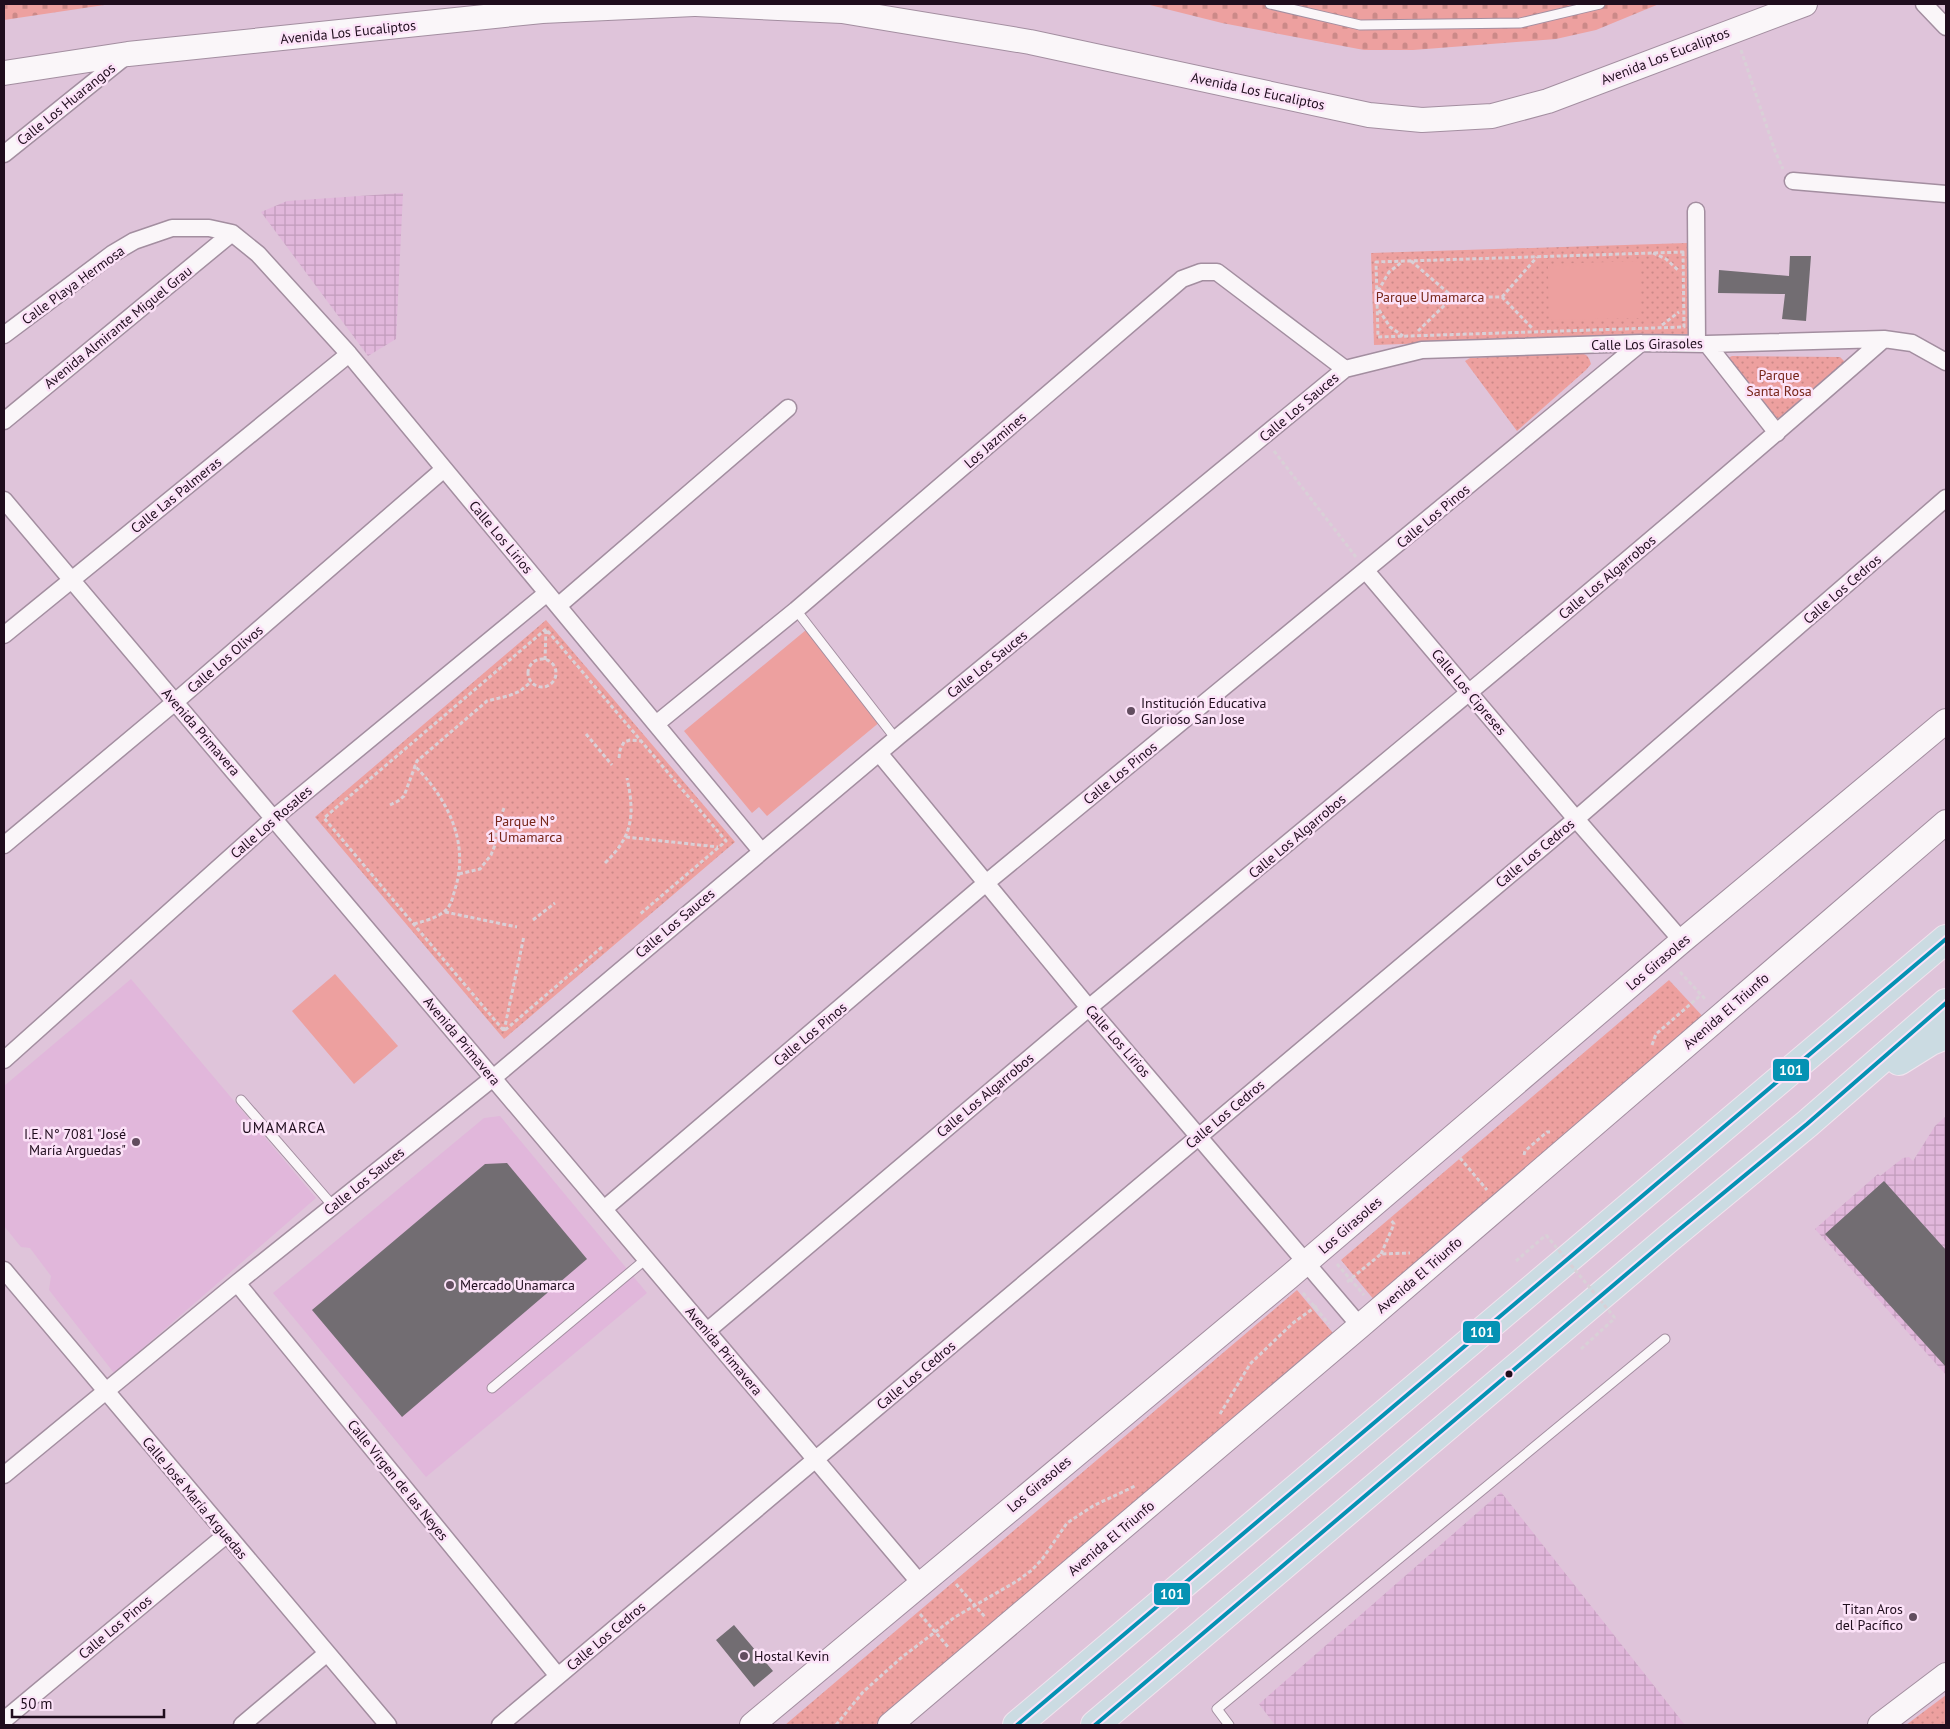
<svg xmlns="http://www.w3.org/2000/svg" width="1950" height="1729" font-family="'PT Sans',sans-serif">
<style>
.built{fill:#e1b7db}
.industrial{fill:url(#industrial-grid)}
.grass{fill:url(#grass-dots)}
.cemetery{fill:url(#cemetery-stones)}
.garden{fill:#eda09f}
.building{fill:#726d72}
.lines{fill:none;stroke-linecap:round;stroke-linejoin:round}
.lane-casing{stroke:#a38ea0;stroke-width:11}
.street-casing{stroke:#a38ea0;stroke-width:19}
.secondary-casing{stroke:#a38ea0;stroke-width:26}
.highway-casing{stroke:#f1e4ee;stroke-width:30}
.path{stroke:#d9d0d7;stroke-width:3;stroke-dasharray:4 2.5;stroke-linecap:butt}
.lane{stroke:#faf6f9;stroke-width:9}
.street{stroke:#faf6f9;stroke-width:16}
.secondary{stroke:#faf6f9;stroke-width:24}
.highway{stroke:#cbdbe2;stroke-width:28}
.path-bridge{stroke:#d9d0d7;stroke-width:3;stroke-dasharray:4 2.5;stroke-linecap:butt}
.bus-1-casing{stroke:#fce2f8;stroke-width:8}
.bus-1{stroke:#0592b3;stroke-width:4}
.poi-dot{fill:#624d5f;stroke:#fce2f8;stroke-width:2}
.bus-dot{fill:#1f0d1d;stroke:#fce2f8;stroke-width:2}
.labels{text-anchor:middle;stroke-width:5;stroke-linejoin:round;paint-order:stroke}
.street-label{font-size:14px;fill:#1f0d1d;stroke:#fce2f8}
.park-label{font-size:14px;fill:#772619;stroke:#fce2f8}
.poi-label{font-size:14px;fill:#1f0d1d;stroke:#fce2f8;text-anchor:start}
.neighbourhood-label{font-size:15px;letter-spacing:1px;fill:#1f0d1d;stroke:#fce2f8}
.line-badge{stroke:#fce2f8;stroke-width:2}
.badge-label{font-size:14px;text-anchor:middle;font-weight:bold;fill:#fff}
</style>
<defs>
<pattern id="industrial-grid" width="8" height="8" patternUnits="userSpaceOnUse" patternTransform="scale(1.25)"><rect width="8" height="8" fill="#e1b7db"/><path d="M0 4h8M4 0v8" fill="none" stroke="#c19cbc"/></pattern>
<pattern id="grass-dots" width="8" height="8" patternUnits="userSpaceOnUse" patternTransform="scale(1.25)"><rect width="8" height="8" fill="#eda09f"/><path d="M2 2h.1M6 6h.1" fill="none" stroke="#cb8988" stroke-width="1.8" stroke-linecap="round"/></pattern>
<pattern id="cemetery-stones" width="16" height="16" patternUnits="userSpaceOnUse" patternTransform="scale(1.25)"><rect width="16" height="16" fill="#eda09f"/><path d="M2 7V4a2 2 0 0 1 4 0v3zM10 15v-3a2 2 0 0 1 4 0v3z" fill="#cb8988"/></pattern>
</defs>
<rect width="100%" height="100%" fill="#dfc4da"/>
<path class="built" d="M131,979L316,1198L114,1373L49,1290L51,1276L30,1248L21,1247L4,1226V1086Z
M500,1116L647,1293L426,1477L273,1293L484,1118Z"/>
<path class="industrial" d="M403,193L396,339L368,356L261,212L287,201Z
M1946,1116V1375L1815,1229L1878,1174L1880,1176L1903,1158L1909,1157L1913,1161L1935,1126Z
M1501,1492L1685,1725H1275L1259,1704Z"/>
<path class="grass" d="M1687,243L1690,334L1374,345L1371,253Z
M1580,353C1587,354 1589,357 1591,364L1586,370L1517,431L1465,361L1470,358Z
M1732,356L1840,357L1844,361L1843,366L1781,417L1774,419L1728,358Z
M546,620L735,842L504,1039L315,817Z
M1669,980L1707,1021L1375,1301L1341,1260Z
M1297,1290L1337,1338L875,1725H785Z
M1946,1695V1725H1906Z"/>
<path class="cemetery" d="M4,4H111L4,20Z
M1146,4H1659L1596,30L1556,39L1413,50H1364L1222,23Z"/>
<path class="garden" d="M1640,261L1641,318L1549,320L1548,264Z
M806,630L881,721L767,816L759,807L752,813L684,731Z
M335,974L398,1046L354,1084L292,1011Z"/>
<path class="building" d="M1790,256H1811L1806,321L1782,319L1785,294L1718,293L1719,270L1789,276Z
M507,1163L587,1259L402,1417L312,1310L485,1164Z
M1884,1181L1946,1250V1367L1825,1234Z
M734,1625L773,1671L754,1687L716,1640Z"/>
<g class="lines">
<g class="lane-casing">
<path id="lane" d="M1270,4L1360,25L1520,23L1600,4
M796,610L896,739
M241,1100L333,1206
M492,1388L646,1259
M1229,1725L1217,1709L1665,1339"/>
</g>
<g class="street-casing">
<path id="street" d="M1924,4L1946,27
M4,154L126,56
M1793,181L1946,194
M1696,211L1697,343
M4,335L112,254L134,241L172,228H209L232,233L258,254L349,354L761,851
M1707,344L1777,433
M4,421L232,233
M4,500L920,1583
M1366,571L1576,819L1682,941
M558,606L788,408
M4,635L349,354
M656,724L796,610L1182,279L1201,272H1217L1345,369
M879,753L1089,1008L1360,1326
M4,845L175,702L444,469
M4,1060L274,818L547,593
M604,1209L986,883L1641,343
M4,1270L388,1725
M237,1283L558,1676
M707,1331C835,1223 962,1114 1091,1006C1357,785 1624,567 1884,339
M4,1475L237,1283L493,1078L899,736L1345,369L1422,350L1641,343L1707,344L1884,339L1912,343L1946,362
M4,1720L226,1535
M242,1725L326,1654
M500,1725L1576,819L1946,498"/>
</g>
<g class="secondary-casing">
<path id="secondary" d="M696,4L842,11L1030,42L1369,115L1422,120L1492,116L1548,101L1805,4
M4,73L128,54L542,11L694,4
M752,1725L1289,1277L1682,941L1946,721
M890,1725L1360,1326L1946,822
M1880,1725L1946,1675"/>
</g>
<g class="highway-casing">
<path id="highway" d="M1899,1061L1931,1041L1946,1035
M1017,1725L1946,939
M1095,1725L1669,1238L1807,1124L1946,1003"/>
</g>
<path class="path" d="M1741,50L1775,151L1783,169
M1683,252L1684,327L1378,337L1376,262Z
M1653,253L1666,259L1679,271
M1411,261L1453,297H1502L1533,329
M1378,291L1389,272L1402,262
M1502,297L1537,257
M1379,310L1390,327L1403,336
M1662,325L1679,312
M1418,331L1453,297
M1274,451L1356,557
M528 673a14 14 0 1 1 28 0a14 14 0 1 1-28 0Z
M545,660L546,629
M586,734L612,765
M619,758L620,750L624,742L630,740L641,741
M390,805L398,801L404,796L417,761L487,701L508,696L520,691L531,682
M626,837L718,847
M605,863C633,836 635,815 627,778
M459,874L480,869L491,855L495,845L497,827L504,808
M445,912L517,927
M533,920L555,903
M414,924C424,921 437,918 445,911C452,905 453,895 456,886C469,840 446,797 414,765
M602,947L504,1031L324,818L546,629L726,841L639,915
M1680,972L1706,1000
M504,1031L524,936
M1652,1045L1656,1034L1701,995
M1524,1155L1525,1151L1547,1132H1550
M1460,1158L1487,1190
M1381,1254L1394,1224L1390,1219
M1516,1261L1546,1235
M1337,1264L1364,1295
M1347,1282L1381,1254L1410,1253
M1303,1293L1329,1324
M1581,1349L1615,1318
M1220,1414L1250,1364L1293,1323L1318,1305
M956,1584L985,1617
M920,1614L948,1647
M836,1725L863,1692L902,1657L955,1617L1017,1581L1032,1570L1043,1558L1067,1523L1093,1506L1135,1486"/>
<use href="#lane" class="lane"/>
<use href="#street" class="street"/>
<use href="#secondary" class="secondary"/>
<use href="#highway" class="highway"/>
<path class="path-bridge" d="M1546,1235L1615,1318"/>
<g class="bus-1-casing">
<path id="bus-1" d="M1017,1725L1946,939
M1095,1725L1669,1238L1807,1124L1946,1003"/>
</g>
<use href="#bus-1" class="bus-1"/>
</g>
<g class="poi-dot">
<circle cx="1131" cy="711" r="5"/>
<circle cx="136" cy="1142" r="5"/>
<circle cx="450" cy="1285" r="5"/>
<circle cx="1913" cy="1617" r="5"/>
<circle cx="744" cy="1656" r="5"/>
</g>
<circle class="bus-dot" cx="1509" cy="1374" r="4.5"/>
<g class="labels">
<g class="street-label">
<text transform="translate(348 32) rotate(-6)" y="5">Avenida Los Eucaliptos</text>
<text transform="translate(1665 56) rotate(-21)" y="5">Avenida Los Eucaliptos</text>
<text transform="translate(1258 91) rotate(12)" y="5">Avenida Los Eucaliptos</text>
<text transform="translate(66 104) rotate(-39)" y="5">Calle Los Huarangos</text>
<text transform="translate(73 285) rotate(-36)" y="5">Calle Playa Hermosa</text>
<text transform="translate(118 327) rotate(-39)" y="5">Avenida Almirante Miguel Grau</text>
<text transform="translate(1647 344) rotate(-1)" y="5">Calle Los Girasoles</text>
<text transform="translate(1299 407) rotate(-40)" y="5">Calle Los Sauces</text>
<text transform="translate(995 440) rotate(-41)" y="5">Los Jazmines</text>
<text transform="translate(176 495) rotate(-39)" y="5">Calle Las Palmeras</text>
<text transform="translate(1433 516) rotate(-40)" y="5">Calle Los Pinos</text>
<text transform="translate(501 537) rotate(50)" y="5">Calle Los Lirios</text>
<text transform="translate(1607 577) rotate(-40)" y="5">Calle Los Algarrobos</text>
<text transform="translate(1842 589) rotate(-41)" y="5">Calle Los Cedros</text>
<text transform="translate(225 659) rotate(-41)" y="5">Calle Los Olivos</text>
<text transform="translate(987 664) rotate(-39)" y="5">Calle Los Sauces</text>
<text transform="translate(1469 692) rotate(50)" y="5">Calle Los Cipreses</text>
<text transform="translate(201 732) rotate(49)" y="5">Avenida Primavera</text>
<text transform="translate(1120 773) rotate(-39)" y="5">Calle Los Pinos</text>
<text transform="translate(271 822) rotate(-41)" y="5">Calle Los Rosales</text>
<text transform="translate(1297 836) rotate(-40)" y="5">Calle Los Algarrobos</text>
<text transform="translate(1535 853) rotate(-40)" y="5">Calle Los Cedros</text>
<text transform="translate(675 923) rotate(-40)" y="5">Calle Los Sauces</text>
<text transform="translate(1658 962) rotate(-40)" y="5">Los Girasoles</text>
<text transform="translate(1726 1011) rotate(-41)" y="5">Avenida El Triunfo</text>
<text transform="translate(810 1034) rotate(-40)" y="5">Calle Los Pinos</text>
<text transform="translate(462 1041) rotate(50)" y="5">Avenida Primavera</text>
<text transform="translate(1118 1041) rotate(49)" y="5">Calle Los Lirios</text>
<text transform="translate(985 1095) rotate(-40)" y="5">Calle Los Algarrobos</text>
<text transform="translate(1225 1114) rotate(-40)" y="5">Calle Los Cedros</text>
<text transform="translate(364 1181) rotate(-39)" y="5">Calle Los Sauces</text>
<text transform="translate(1350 1225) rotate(-41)" y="5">Los Girasoles</text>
<text transform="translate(1419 1275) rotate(-41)" y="5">Avenida El Triunfo</text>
<text transform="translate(724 1351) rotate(50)" y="5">Avenida Primavera</text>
<text transform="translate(916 1375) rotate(-40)" y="5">Calle Los Cedros</text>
<text transform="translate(398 1480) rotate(51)" y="5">Calle Virgen de las Neyes</text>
<text transform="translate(1039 1484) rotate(-40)" y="5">Los Girasoles</text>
<text transform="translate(195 1498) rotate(50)" y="5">Calle José María Arguedas</text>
<text transform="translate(1111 1538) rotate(-40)" y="5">Avenida El Triunfo</text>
<text transform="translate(115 1627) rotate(-40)" y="5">Calle Los Pinos</text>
<text transform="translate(606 1636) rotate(-40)" y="5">Calle Los Cedros</text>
</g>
<g class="park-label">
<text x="1430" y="302">Parque Umamarca</text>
<text x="1779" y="380">Parque<tspan x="1779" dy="16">Santa Rosa</tspan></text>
<text x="525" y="826">Parque N°<tspan x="525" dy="16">1 Umamarca</tspan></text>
</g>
<g class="poi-label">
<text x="1141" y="708">Institución Educativa<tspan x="1141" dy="16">Glorioso San Jose</tspan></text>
<text x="126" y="1139" text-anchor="end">I.E. N° 7081 "José<tspan x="126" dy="16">María Arguedas"</tspan></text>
<text x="460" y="1290">Mercado Unamarca</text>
<text x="1903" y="1614" text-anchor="end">Titan Aros<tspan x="1903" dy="16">del Pacífico</tspan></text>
<text x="754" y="1661">Hostal Kevin</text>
</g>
<g class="neighbourhood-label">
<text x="284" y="1133">UMAMARCA</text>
</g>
</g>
<g class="line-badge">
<rect x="1772" y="1058" width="38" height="24" rx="5" fill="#0592b3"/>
<rect x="1462" y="1320" width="39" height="24" rx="5" fill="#0592b3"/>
<rect x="1153" y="1582" width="38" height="24" rx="5" fill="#0592b3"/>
</g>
<g class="badge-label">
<text x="1791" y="1075">101</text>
<text x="1482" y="1337">101</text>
<text x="1172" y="1599">101</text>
</g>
<rect width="1950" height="1729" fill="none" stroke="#1f0d1d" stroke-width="10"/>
<path d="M12 1709v8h152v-8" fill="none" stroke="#1f0d1d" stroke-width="2.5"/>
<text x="20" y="1709" font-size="15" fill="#1f0d1d" stroke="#fce2f8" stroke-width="4" paint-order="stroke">50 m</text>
</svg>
